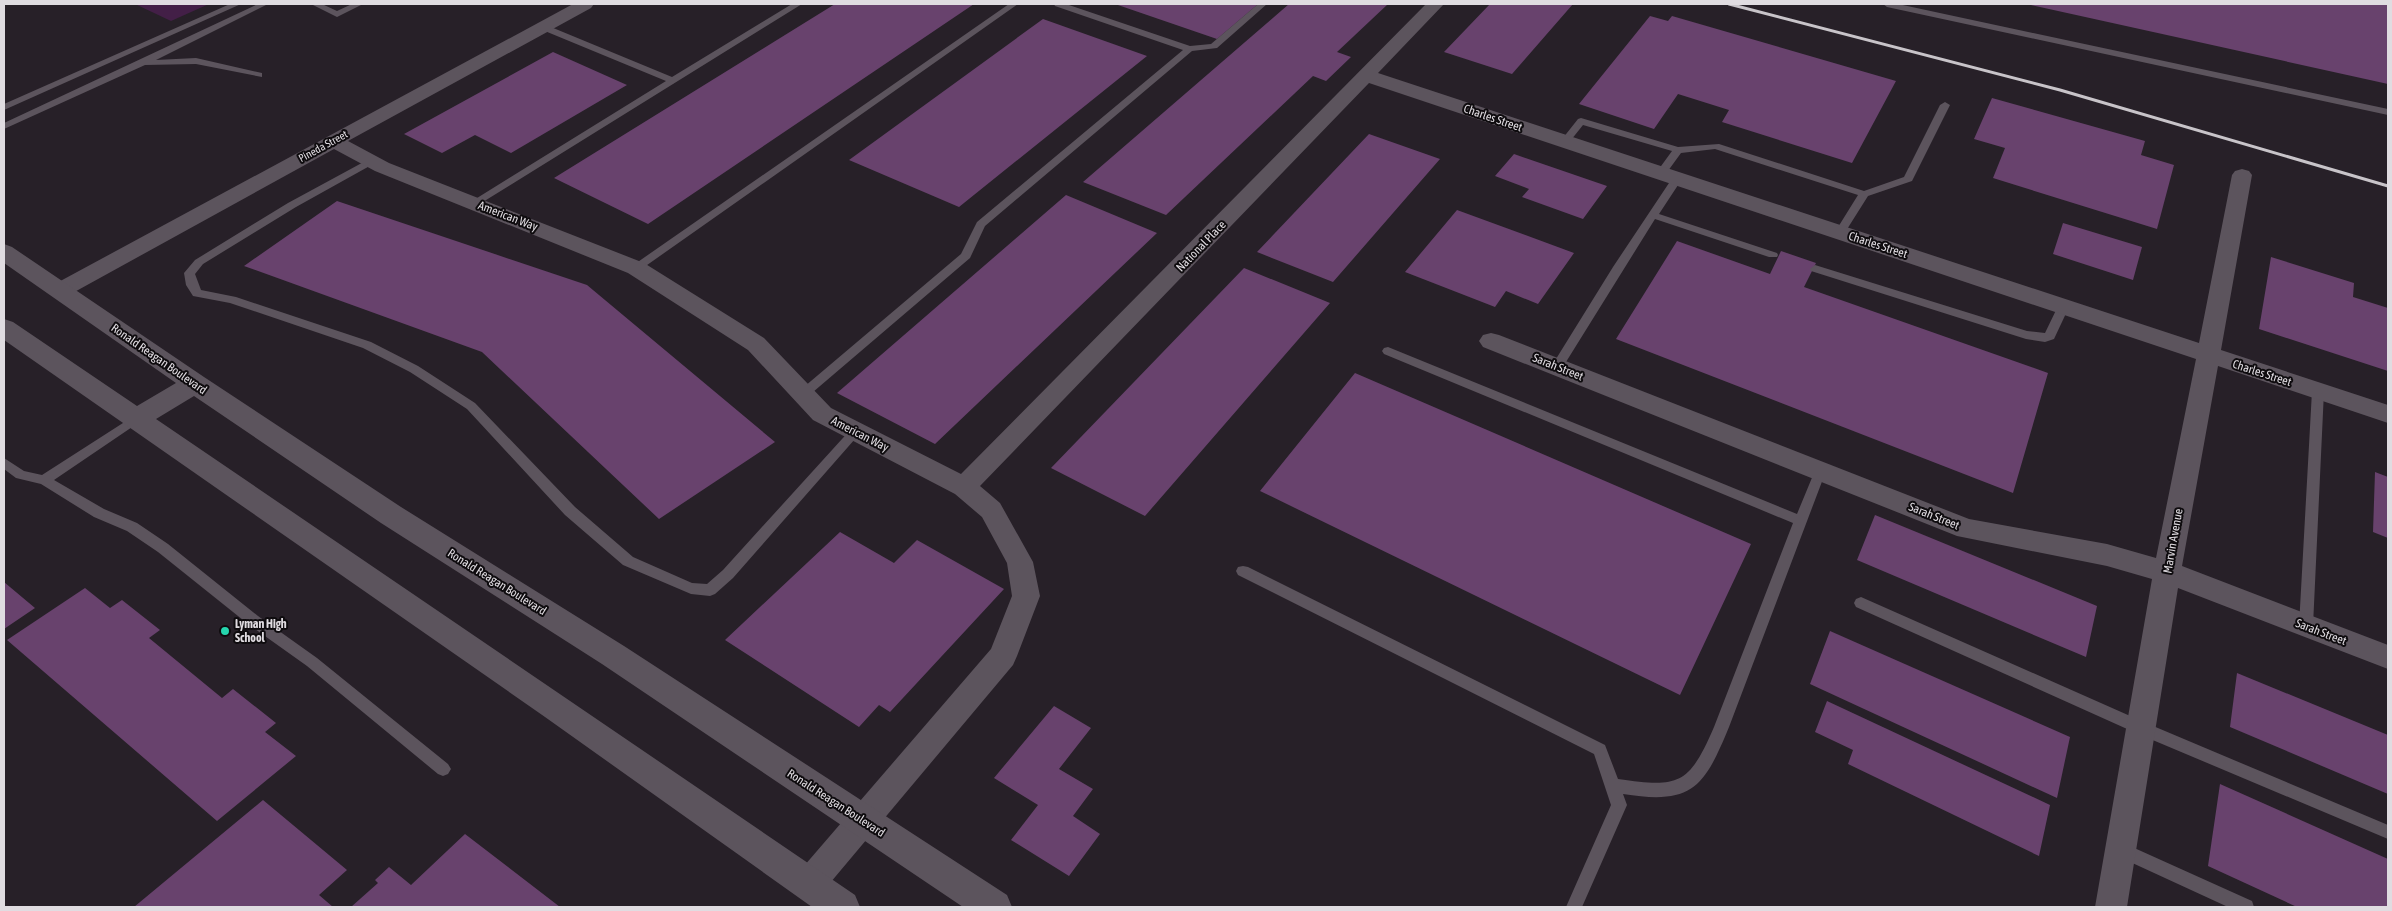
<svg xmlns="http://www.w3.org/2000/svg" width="2392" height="911" font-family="'Asap Condensed',sans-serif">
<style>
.green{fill:#431f47}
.building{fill:#68426d}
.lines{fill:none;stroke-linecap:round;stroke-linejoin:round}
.lane{fill:#5c545d;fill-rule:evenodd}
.street{fill:#5c545d;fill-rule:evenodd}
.secondary{fill:#5c545d;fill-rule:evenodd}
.rail{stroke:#c8c4c9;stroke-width:3}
.poi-dot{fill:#25d5ae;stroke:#0e0b0e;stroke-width:2}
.labels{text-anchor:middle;stroke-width:4;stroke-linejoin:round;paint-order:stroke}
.far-street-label{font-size:11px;fill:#e0dce1;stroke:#0e0b0e}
.street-label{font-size:12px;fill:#e0dce1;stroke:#0e0b0e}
.poi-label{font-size:12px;font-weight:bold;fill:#e0dce1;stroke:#0e0b0e;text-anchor:start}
</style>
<rect width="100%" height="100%" fill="#272028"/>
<path class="green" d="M135,4H209L171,21Z"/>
<path class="building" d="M835,4H974L648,224L554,178Z
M1115,4H1253L1257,5L1217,39Z
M1289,4H1388L1337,52L1351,57L1326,81L1313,76L1166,215L1083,182Z
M1490,4H1573L1512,74L1444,52Z
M2387,4L2388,84L2031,5L2032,4Z
M1650,16L1668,21L1672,16L1896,81L1852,163L1722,122L1729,110L1678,94L1654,129L1579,104Z
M1043,19L1147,56L959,207L849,160Z
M553,52L627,85L511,153L475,135L442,153L404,134Z
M1992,98L2145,141L2141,155L2174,165L2157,229L1993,178L2005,148L1974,139Z
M1369,134L1440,159L1333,282L1257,252Z
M1514,154L1607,186L1583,219L1522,197L1529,189L1495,176Z
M1066,195L1157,233L935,444L837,393Z
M337,201L587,285L775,442L659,519L482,352L244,266Z
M1457,210L1574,253L1538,304L1506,291L1495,307L1405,272Z
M2063,223L2142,247L2133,280L2053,254Z
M1677,241L1770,274L1781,251L1816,263L1804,287L2048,373L2013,493L1616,339Z
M2271,257L2354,283L2353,297L2388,308V371L2259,329Z
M1244,268L1330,303L1145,516L1051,468Z
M1355,373L1751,544L1680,695L1260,491Z
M2375,472L2388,477V538L2373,532Z
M1875,515L2097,606L2086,657L1857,560Z
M840,532L894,563L917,540L1004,589L890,712L879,705L859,727L725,640Z
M4,582L35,608L4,629Z
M85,588L110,608L122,600L160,630L149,638L222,698L233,689L276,723L265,732L296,756L217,821L7,640Z
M1830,631L2070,737L2057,798L1810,684Z
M2237,673L2388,735V794L2230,727Z
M1827,701L2050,805L2039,856L1848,764L1853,750L1815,732Z
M1054,706L1091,728L1059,769L1093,789L1073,816L1100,834L1069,876L1011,840L1038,805L994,778Z
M2220,784L2388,859V907H2297L2208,866Z
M263,800L347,870L319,895L333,907H134Z
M465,834L560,907H351L378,883L375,880L389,867L411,885Z"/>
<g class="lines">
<path class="lane" d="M230,4H241L4,110V104Z
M258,4H268L156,60L196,58L262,73V77L196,64L145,65L4,129V123Z
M311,4H322L337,11L352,4H363L337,17Z
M792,4H802L478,205L474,206L469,203L666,81L540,29V25H546L672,77Z
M1009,4H1018L640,270H632L631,268L632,266Z
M1054,4H1066L1190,46L1211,44L1258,4H1267L1217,48L1192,51L985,226L970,258L806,398H798L796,395L798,392L961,254L977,222L1183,50L1055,6Z
M1883,4H1898L2388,109V115L1887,7Z
M1945,102L1950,105L1912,181L1868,196L1844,234L1840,235L1835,232L1858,195L1715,149L1681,153L1665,175H1657L1656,173L1672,151L1583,125L1567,145H1561L1559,143L1578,119L1581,118L1678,147L1719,144L1864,191L1904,177L1940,105Z
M371,158L375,159V163L296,207L203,264L195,274L201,290L236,297L371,342L418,366L475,403L575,507L633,557L692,583L707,584L723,570L852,428H860L862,431L733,578L715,594L710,596L691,594L623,565L565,515L467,409L410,372L363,348L230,303L193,296L186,285L184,273L195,260L288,203Z
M1677,176L1682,179L1659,214L1777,253L1778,255L1777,257H1769L1655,219L1561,370H1553L1551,367L1613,267L1673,177Z
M1815,265L2027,331L2045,333L2059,304L2063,303L2069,307L2054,339L2045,342L2026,339L1811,271L1810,269Z
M1388,347L1797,514L1816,468H1824L1826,471L1729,727C1704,788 1692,805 1623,794L1627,805L1582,907H1566L1611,805L1594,754L1238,575L1236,571L1238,567L1243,566L1248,567L1605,745L1618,779C1679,788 1689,785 1714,727L1793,523L1384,354L1382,351L1384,348Z
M2318,387L2324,391L2313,626L2311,630L2306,632L2301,630L2299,626L2312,391Z
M137,414L143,418L141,421L54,480L104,509L137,523L168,544L258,616L317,658L448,764L451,769L448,774L443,776L438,774L307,666L248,624L158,552L127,531L94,517L41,484L16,478L4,469V458L24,471L42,475Z
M1861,597L2146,723L2388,825V839L2136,733L1856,607L1854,603L1856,599Z
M2121,842L2252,901L2254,907H2228L2115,855L2113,850L2115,845Z"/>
<path class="street" d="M573,4H594L591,8L348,141L389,163L644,263L764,338L831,408L961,474L1426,4H1444L1378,73L2199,343L2232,175L2235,171L2242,169L2249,171L2252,175L2221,350L2388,405V423L2218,366L2182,566L2388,645V669L2178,588L2127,907H2095L2152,579L2107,566L1957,536L1483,347L1479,341L1483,335L1491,333L1499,335L1969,519L2107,544L2156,558L2196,359L1369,83L980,486L1000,503L1033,562L1040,596L1017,656L1013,665L820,895L809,900L798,895L793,884L798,873L991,649L1012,596L1007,563L982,517L955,494L813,420L748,350L628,273L375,171L334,149L69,295L61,297L53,295L50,290L53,285Z"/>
<path class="secondary" d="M4,244L12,247L204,377L401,507L624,646L1007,895L1012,907H963L602,664L381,523L194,396L156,419L855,895L860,907H812L545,717L4,340V319L13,322L137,406L176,383L4,263Z"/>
<path class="rail" d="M1729,4L2060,90L2388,186"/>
</g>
<circle class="poi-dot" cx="225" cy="631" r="5"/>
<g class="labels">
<g class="far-street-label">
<text transform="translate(323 146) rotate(-29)" y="4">Pineda Street</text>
</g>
<g class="street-label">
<text transform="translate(1493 118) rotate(19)" y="4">Charles Street</text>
<text transform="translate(508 216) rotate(21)" y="4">American Way</text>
<text transform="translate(1878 245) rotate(18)" y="4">Charles Street</text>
<text transform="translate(1201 246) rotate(-46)" y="4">National Place</text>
<text transform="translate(159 359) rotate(35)" y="4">Ronald Reagan Boulevard</text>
<text transform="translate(1558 367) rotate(22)" y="4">Sarah Street</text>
<text transform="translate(2262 373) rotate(18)" y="4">Charles Street</text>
<text transform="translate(860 434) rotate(27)" y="4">American Way</text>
<text transform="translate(1934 516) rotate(22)" y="4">Sarah Street</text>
<text transform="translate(2173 541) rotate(-80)" y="4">Marvin Avenue</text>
<text transform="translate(497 582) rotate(32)" y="4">Ronald Reagan Boulevard</text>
<text transform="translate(2321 632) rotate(21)" y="4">Sarah Street</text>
<text transform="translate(836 803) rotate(33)" y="4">Ronald Reagan Boulevard</text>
</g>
<g class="poi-label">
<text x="235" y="628">Lyman High<tspan x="235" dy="14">School</tspan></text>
</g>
</g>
<rect width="2392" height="911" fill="none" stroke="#e0dce1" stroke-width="10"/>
</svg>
